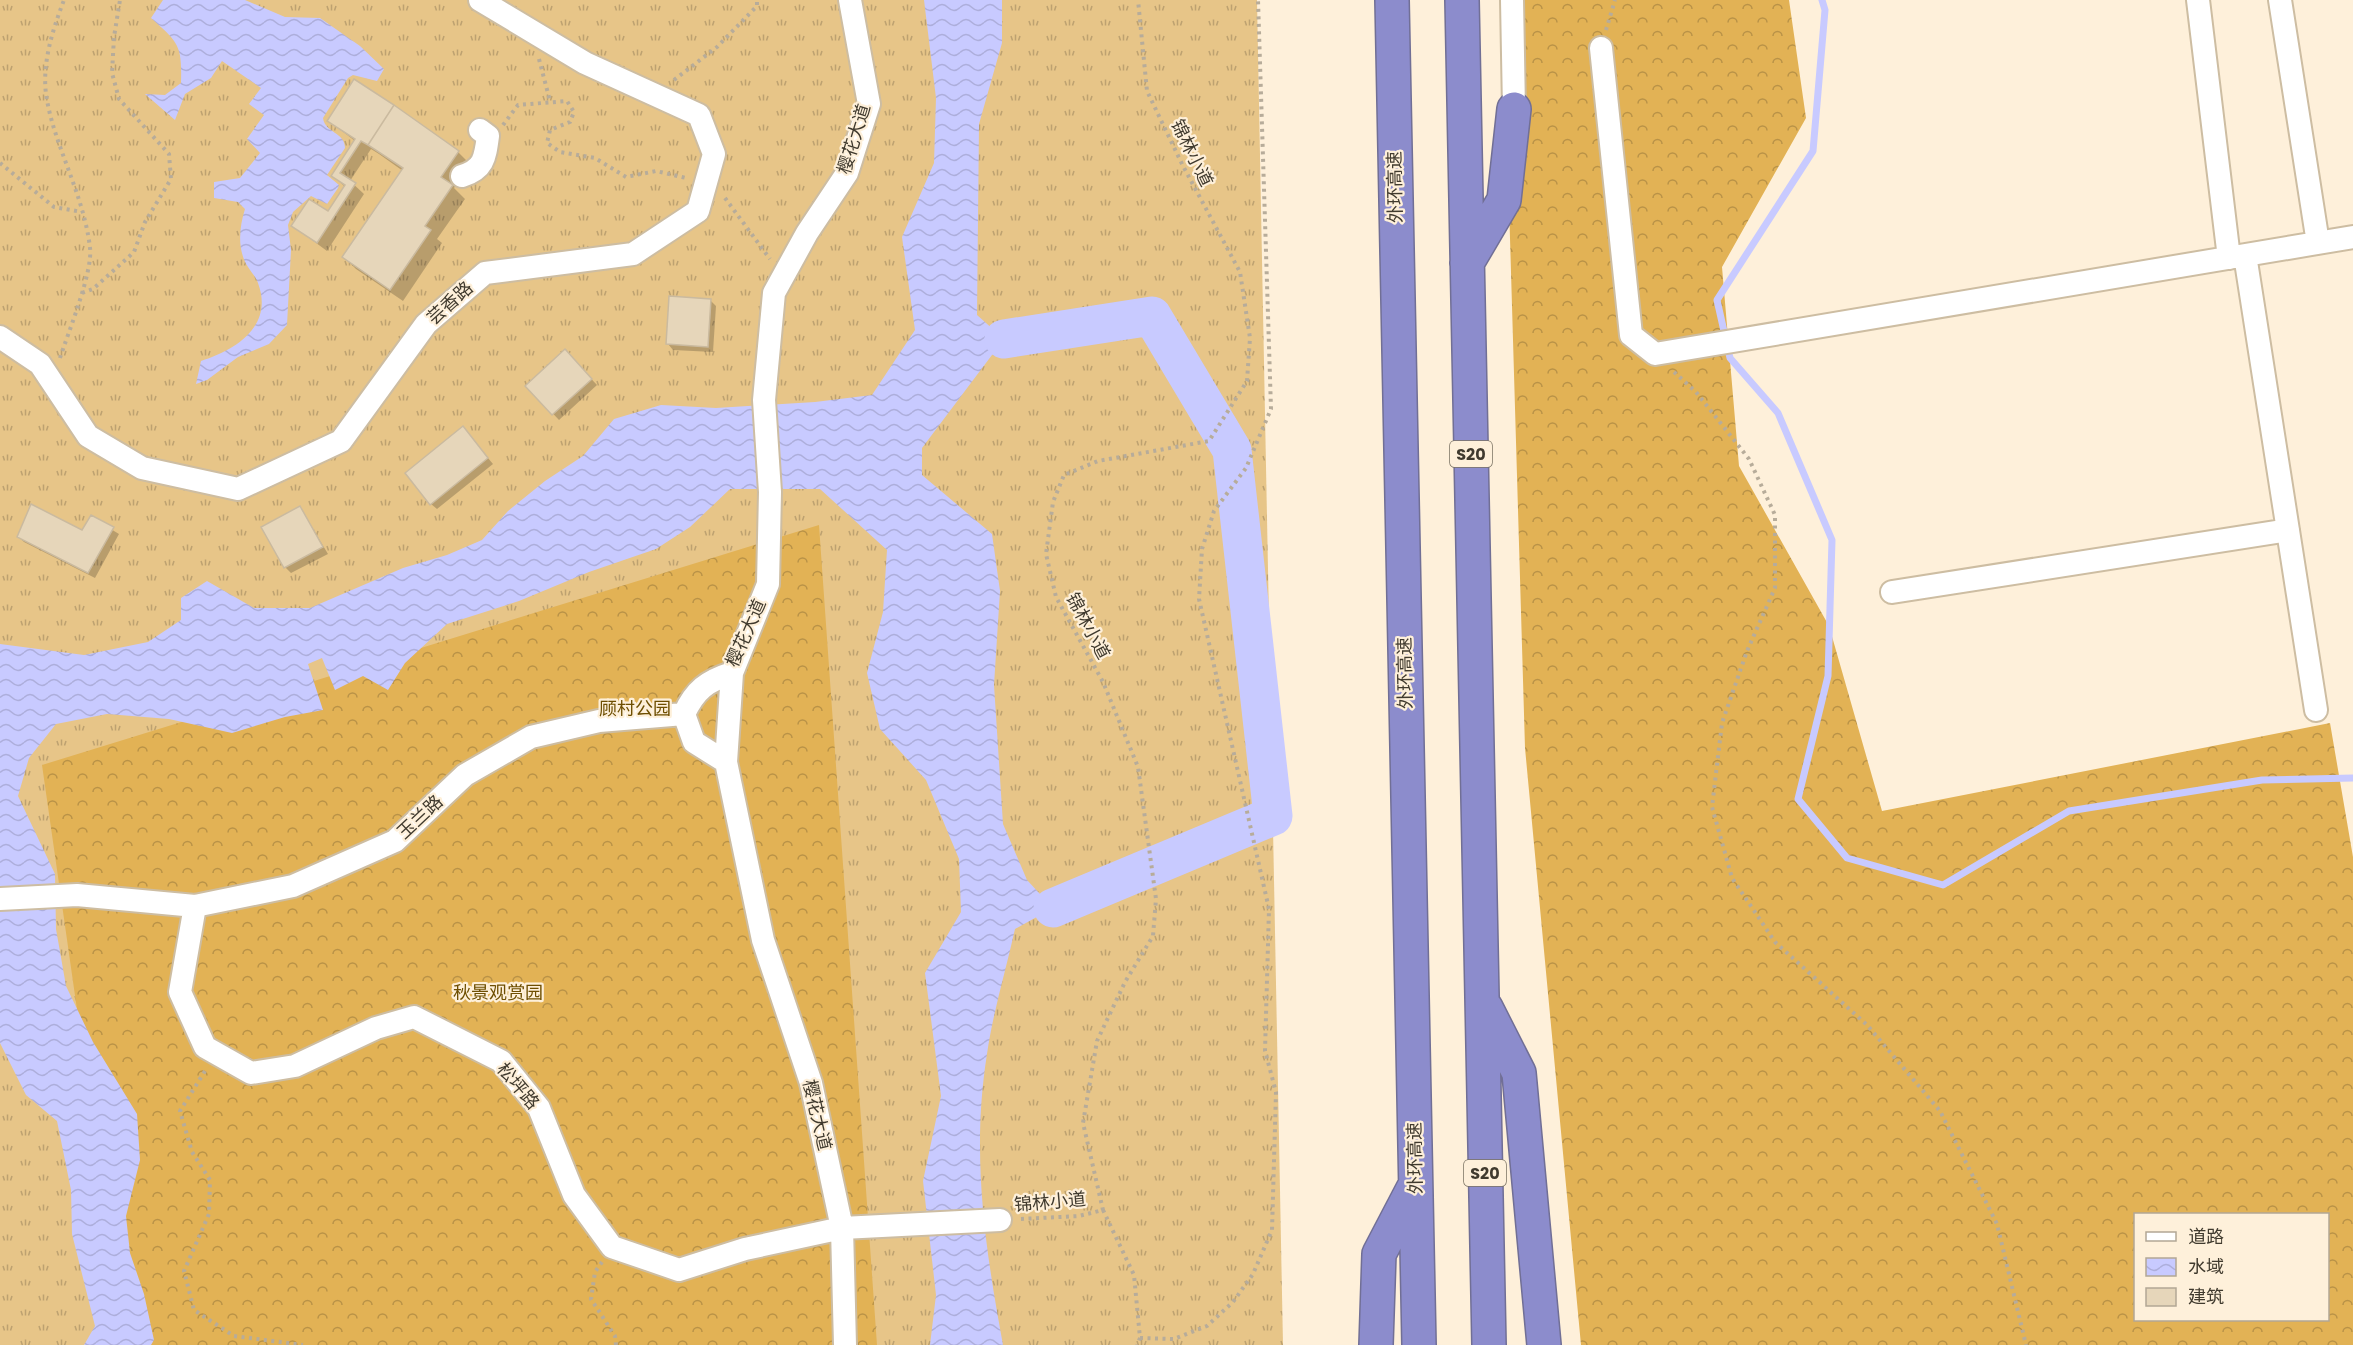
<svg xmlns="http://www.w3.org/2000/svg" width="2353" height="1345" font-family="Poppins,'Noto Sans SC',sans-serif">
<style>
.grass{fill:url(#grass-tufts)}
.forest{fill:url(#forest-crowns);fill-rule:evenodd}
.water{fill:url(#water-waves)}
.shadow{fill:#0003}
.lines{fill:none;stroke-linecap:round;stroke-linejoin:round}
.stream{stroke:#c8caff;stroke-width:7}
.river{stroke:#c8caff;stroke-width:39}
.building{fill:#e6d6ba;stroke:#caba9f;stroke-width:1.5}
.minor-casing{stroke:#cdbda2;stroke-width:26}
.highway-casing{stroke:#716f95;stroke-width:36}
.path{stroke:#b7ac9a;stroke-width:4;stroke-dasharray:3 4.5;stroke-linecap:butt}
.minor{stroke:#fff;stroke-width:22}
.highway{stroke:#8c8ccc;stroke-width:33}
.labels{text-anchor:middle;stroke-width:4.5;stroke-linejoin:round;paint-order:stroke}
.shield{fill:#fef0da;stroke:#797162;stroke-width:1.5}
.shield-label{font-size:16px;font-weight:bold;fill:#403a2e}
.street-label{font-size:18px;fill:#403a2e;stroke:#fef0da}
.park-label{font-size:18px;fill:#6e4e01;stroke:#fef0da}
</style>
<defs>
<pattern id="grass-tufts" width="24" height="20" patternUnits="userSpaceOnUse" patternTransform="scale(1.5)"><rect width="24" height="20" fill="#e7c588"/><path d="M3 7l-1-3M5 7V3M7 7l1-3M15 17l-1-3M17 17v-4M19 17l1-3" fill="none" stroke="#bda170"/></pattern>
<pattern id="forest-crowns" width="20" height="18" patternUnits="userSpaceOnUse" patternTransform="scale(1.5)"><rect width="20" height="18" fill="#e2b255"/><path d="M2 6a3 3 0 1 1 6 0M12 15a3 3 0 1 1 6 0" fill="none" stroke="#b99247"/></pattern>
<pattern id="water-waves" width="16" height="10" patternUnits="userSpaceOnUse" patternTransform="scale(1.5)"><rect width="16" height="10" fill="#c8caff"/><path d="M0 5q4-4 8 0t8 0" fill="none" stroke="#adaedb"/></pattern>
</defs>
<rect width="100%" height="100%" fill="#fef0da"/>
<path class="grass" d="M0,0H1257L1283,1345H0Z"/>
<path class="forest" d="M1503,0H1789L1806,118L1722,267L1739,466L1829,626L1882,811L2330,723L2353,857V1345H1581L1525,748ZM2136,1214H2328V1320H2136Z
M819,525L877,1345H125L42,765Z"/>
<path class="water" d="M163,0H245L285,17L320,18L360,46L384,69L377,81L353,75L348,78L323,118C325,133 345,132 345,148L327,175L339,185L338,188L327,204L311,196L293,212L288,225L291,250L287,325L269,344L238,357L207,380L196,384L201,361C236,350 274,326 258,283C256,277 251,272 248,267C237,250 239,228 245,209L238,202L214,198V182L240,178L260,153L247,139L264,115L249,104L261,88L222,61L211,78L185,94L175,120L145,94L165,95L181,83C182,45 179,43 151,18Z
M924,0H1002V43L979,124L977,315L1004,339L922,448V475L992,534L1000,591L994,685L1003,824L1027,880L1053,908L1015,929C1006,970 993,1012 987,1054C971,1154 985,1247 1003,1345H930L936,1295L923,1181L941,1096L925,973L961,912L959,859L926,780L880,729L867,673L883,612L887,550L820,489H730L690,527L656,549L589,572L519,601L447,624L405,663L388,690L363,676L335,690L322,658L308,664L323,710L285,717L232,733L169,719L107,714L56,724L29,758L18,796L55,874L56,929L66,986L93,1042L137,1114L140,1160L126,1216L130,1253L144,1294L154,1340L151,1345H84L95,1326L72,1234L71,1190L57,1121L26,1095L0,1043V644L84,655L148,642L181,620V598L207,581L254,608H310L403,568L447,555L482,540L508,511L545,481L583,456L614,419L661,405L716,408L815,402L872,395L915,330L902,237L934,163L936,98Z"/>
<path class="shadow" d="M329,121L458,152L470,164L454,188L465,199L437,239L442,243L403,301L356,269L344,257L403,171L379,154L371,149L350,181L364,194L327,251L293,226L328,213L345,187L333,175L355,141Z
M710,300L716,306L713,352L673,350L668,344Z
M565,351L597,385L559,420L527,386Z
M468,434L493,464L437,509L431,504Z
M300,507L328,554L291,573L285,567Z
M91,517L119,534L95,578L24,542L18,536L83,532Z"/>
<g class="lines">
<path class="stream" d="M1822,0L1825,10L1813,151L1717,300L1730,358L1778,413L1832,540L1828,676L1798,799L1847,858L1943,885L2069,811L2262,780L2353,778"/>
<path class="river" d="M1004,339L1152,316L1232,450L1273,816L1053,908"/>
</g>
<path class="building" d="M354,79L394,105L368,145L361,141L340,173L356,183L317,243L291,226L309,199L328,211L345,185L331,176L355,139L327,121Z
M394,105L459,151L441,177L453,185L425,226L431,230L390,290L342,257L403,168L368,145Z
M669,296L711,299L708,347L666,344Z
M565,349L592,379L552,415L525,386Z
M463,426L488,458L430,505L405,473Z
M31,504L82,530L91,515L114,527L88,573L17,537Z
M300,506L323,547L284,568L261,527Z"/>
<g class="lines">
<g class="minor-casing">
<path id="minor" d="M1512,0L1514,109
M2198,0L2229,258
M2280,0L2318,243
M1601,48L1631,335L1655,354L2353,237
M462,176C484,169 485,158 488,136L480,130
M2245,255L2316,710
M0,337L40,364L88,436L142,468L238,489L341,441L426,324L485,273L633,254L698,211L714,154L699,115L585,63L480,0
M1892,592L2288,530
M726,762L732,673
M0,899L77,895L195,906L293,886L395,841L465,775L531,737L599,721L684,714
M195,906L180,992L205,1047L251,1073L295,1066L376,1028L414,1017L501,1061L539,1108L574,1195L612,1247L679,1270L745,1249L842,1228L1000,1220
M845,1345L842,1228L811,1083L763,940L726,762L694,742L684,714C695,690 707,681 732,673L768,584L770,492L764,400L774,293L807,233L847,173L869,104L850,0"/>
</g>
<g class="highway-casing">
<path id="highway" d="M1392,0L1419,1345
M1462,0L1489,1345
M1467,263L1504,200L1514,109
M1486,1008L1519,1073L1544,1345
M1376,1345L1379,1254L1413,1189"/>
</g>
<path class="path" d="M1606,30L1615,0
M539,59L550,101
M674,80L717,47L757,6V0
M503,125L518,105L567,101L574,112L570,122L550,130L547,143L560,152L595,158L626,177L656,171L686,178
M0,163L54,207L82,212
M725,198L770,259
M82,293L93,289L134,252L145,222L171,179L169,154L119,99L112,73L114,37L120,0
M60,358C68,333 93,272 90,248C84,194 53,144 46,94C42,62 53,29 64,0
M1674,372L1696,392L1749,459L1775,515V588L1747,651L1722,723L1712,807L1732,878L1775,942L1867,1025L1940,1111L1997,1224L2026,1345
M205,1071L180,1111L192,1152L210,1180L209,1214L184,1271L194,1310L234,1336L303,1345
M1103,1210L1134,1275L1140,1338L1137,1345
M1021,1219L1079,1216L1103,1210L1083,1123L1097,1041L1125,982L1153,936L1156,899L1138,767L1103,682L1056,597L1046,554L1053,502L1064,475L1098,461L1209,441L1247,381L1250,338L1240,272L1182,164L1147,91L1138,0
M602,1262L595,1272L591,1299L615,1336L616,1345
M1140,1338L1174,1339L1207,1326L1233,1302L1253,1274L1272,1230L1276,1092L1265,1051L1269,909L1199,599L1202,549L1214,511L1246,468L1271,409L1258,0"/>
<use href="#minor" class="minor"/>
<use href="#highway" class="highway"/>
</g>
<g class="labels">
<g class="shield">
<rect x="1450" y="441" width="42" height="26" rx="4.5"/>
<rect x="1464" y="1160" width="42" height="26" rx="4.5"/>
</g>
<g class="shield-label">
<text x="1471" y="460">S20</text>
<text x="1485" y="1179">S20</text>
</g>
<g class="street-label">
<text transform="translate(854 139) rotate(-73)" y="6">樱花大道</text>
<text transform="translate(1192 153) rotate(64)" y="6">锦林小道</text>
<text transform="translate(1395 187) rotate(-91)" y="6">外环高速</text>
<text transform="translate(450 303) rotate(-42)" y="6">芸香路</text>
<text transform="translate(1088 626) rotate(62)" y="6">锦林小道</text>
<text transform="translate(746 633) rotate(-66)" y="6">樱花大道</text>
<text transform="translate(1405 673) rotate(-91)" y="6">外环高速</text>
<text transform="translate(420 817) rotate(-43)" y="6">玉兰路</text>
<text transform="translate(518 1086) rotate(50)" y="6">松坪路</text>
<text transform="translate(817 1115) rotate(77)" y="6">樱花大道</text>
<text transform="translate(1415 1158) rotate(-91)" y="6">外环高速</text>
<text transform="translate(1050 1202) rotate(-5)" y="6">锦林小道</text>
</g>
<g class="park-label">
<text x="635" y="715">顾村公园</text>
<text x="498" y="999">秋景观赏园</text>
</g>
</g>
<rect x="2134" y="1213" width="195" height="108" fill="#fef0da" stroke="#b2a795" stroke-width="1.5"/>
<rect x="2146" y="1232" width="30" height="9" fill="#ffffff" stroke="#b2a795" stroke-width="1.5"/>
<text x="2188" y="1243" font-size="18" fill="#403a2e">道路</text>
<rect x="2146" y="1258" width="30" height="18" fill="url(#water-waves)" stroke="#b2a795" stroke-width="1.5"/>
<text x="2188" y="1273" font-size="18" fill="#403a2e">水域</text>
<rect x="2146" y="1288" width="30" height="18" fill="#e6d6ba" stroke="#b2a795" stroke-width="1.5"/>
<text x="2188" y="1303" font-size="18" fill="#403a2e">建筑</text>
</svg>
